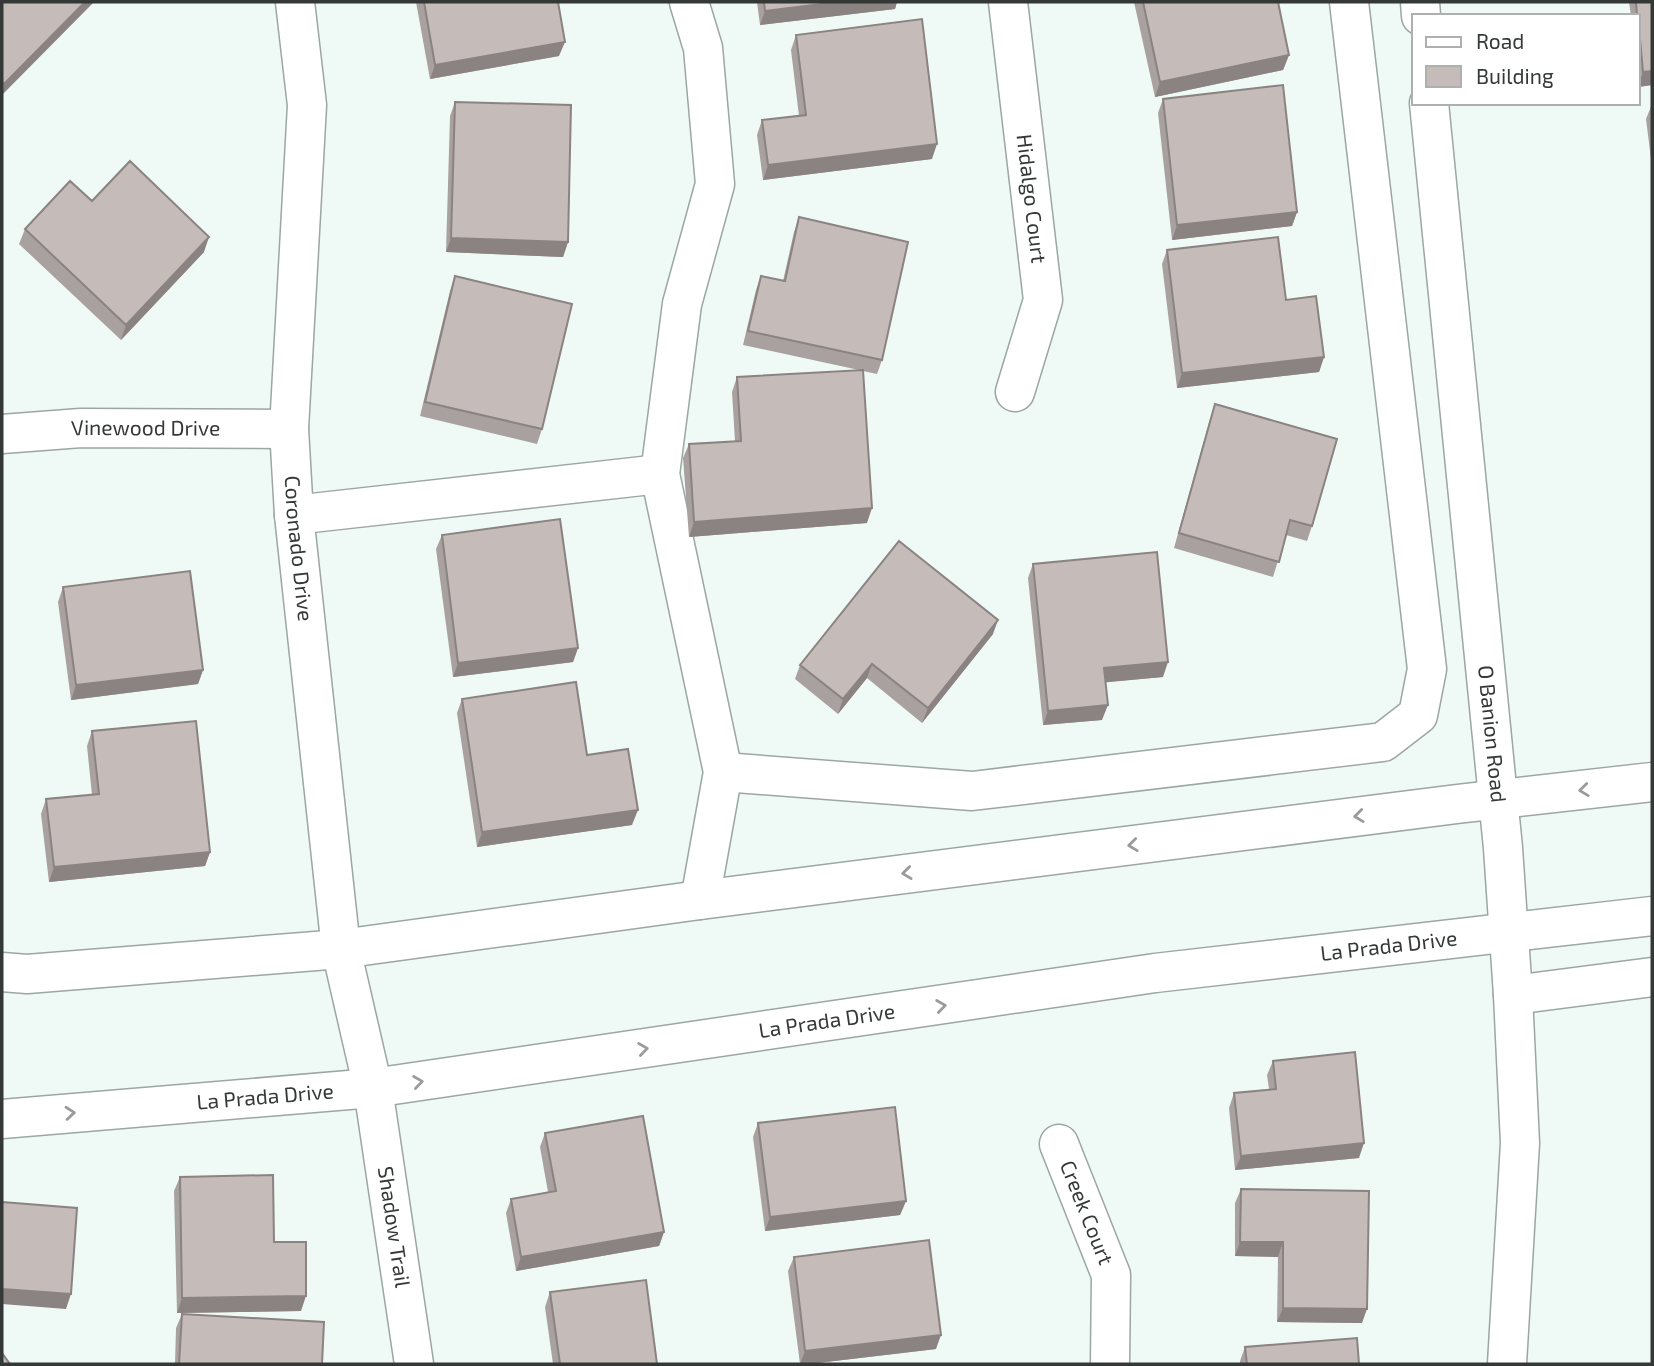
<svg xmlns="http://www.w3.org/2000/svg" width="1654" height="1366" font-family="'Exo 2',sans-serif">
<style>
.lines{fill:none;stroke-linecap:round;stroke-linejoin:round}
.minor-casing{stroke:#9ca6a2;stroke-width:41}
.major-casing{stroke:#9ca6a2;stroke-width:41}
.minor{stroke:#fff;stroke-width:38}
.major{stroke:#fff;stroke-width:38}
.wall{fill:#a9a19f}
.shaded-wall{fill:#8a8382}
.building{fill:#c5bbb9;stroke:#8a8382;stroke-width:2}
.oneway{stroke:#9a9c9a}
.labels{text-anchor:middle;stroke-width:7;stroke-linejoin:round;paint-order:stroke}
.street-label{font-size:21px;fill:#343836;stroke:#fff}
</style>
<rect width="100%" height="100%" fill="#effaf6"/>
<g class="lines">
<g class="minor-casing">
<g id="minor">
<path id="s1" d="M295,2L307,105L289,429L294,515L341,949L373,1088L414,1364"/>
<path d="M689,2L703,48L715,184L682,304L660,474L723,772L700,900"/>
<path id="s2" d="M1008,2L1043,300L1015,392"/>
<path d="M1420,2L1421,16"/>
<path id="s3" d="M1429,103L1503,848L1513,995L1520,1143L1507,1364"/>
<path id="s4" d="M2,434L81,428L289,429"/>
<path d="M294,515L660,474"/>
<path d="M723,772L972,791L1383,742L1418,715L1427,669L1349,2"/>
<path d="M1513,995L1652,977"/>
<path id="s5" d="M1059,1144L1111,1275L1110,1364"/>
</g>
</g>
<g class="major-casing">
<g id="major">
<path d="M2,972L27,974L341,949L700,900L1457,804L1652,782"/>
<path id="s6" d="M2,1119L373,1088L1155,973L1652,916"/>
</g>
</g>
<use href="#minor" class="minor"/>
<use href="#major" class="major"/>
</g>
<path class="wall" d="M416,2H558L559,56L430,79Z
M757,2H897L895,9L760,25Z
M1134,2H1278L1289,55L1283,70L1155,97Z
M1629,2H1652V85L1638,87V16H1631Z
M796,35L932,159L763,180L757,135L762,120L799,116L791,50Z
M1163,99L1297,212L1292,226L1172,240L1158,113Z
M455,102L568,242L563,257L446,252L450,116Z
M1652,104V167L1646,119Z
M92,201L204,252L121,340L19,244L25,229Z
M799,217L882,360L877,374L863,371L867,523L689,537L683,458L689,444L735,441L732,392L737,377L859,370L743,345L756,290L761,276L783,281L794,232Z
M1167,250L1286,300L1324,357L1319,372L1177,388L1162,264Z
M455,276L542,429L537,444L420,416L450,291Z
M1215,404L1312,526L1307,541L1286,535L1273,577L1174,548L1210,419Z
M442,535L578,648L573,662L453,677L436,549Z
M1033,564L1163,677L1105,682L1102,720L1043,725L1028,578Z
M63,587L203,670L198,684L71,700L58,602Z
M993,634L922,723L867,678L838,714L795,679L800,665Z
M462,699L587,755L632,825L477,847L457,713Z
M92,731L210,852L205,866L49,882L41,814L46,799L92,795L87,746Z
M1273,1061L1359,1158L1235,1170L1229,1108L1234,1093L1269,1089L1267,1075Z
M758,1123L906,1201L900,1215L765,1231L753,1137Z
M545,1133L664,1232L659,1246L516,1271L506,1213L511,1199L548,1192L540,1147Z
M180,1177L274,1242L301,1311L177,1313L174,1191Z
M1241,1189L1362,1323L1277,1322L1278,1257L1235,1256V1203Z
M794,1257L936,1349L809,1364H800L788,1271Z
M550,1292L657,1364H553L545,1307Z
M182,1314L322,1364H175L176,1328Z
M1245,1347L1359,1364H1240V1361Z"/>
<path class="shaded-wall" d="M85,2H94L2,95V89L4,84Z
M838,2H897L895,9L760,25L765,11Z
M565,42L559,56L430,79L435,65Z
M1289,55L1283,70L1155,97L1160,82Z
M1652,71V85L1638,87L1643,72Z
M937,144L932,159L763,180L768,165Z
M1297,212L1292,226L1172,240L1177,225Z
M209,237L204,252L121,340L126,325Z
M451,238L568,242L563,257L446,252Z
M1324,357L1319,372L1177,388L1182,373Z
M872,508L867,523L689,537L694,522Z
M998,620L993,634L922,723L928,708Z
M578,648L573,662L453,677L458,663Z
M1168,662L1163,677L1099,683L1104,668Z
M872,664L867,678L838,714L843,699Z
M203,670L198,684L71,700L76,685Z
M1108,705L1102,720L1043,725L1048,711Z
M638,810L632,825L477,847L482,832Z
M210,852L205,866L49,882L54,867Z
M1364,1143L1359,1158L1235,1170L1241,1156Z
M906,1201L900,1215L765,1231L770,1217Z
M664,1232L659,1246L516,1271L521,1257Z
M1240,1242H1283L1278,1257L1235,1256Z
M2,1289L71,1294L66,1309L2,1304Z
M306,1296L301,1311L177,1313L182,1298Z
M1283,1308L1367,1309L1362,1323L1277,1322Z
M941,1335L936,1349L809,1364H800L805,1351Z"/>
<path class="building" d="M2,2H85L4,84L2,82Z
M424,2H558L565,42L435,65Z
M764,2H838L765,11Z
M1143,2H1278L1289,55L1160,82Z
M1636,2H1652V71L1643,72L1638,16H1637Z
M922,19L937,144L768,165L762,120L806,115L796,35Z
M1283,85L1297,212L1177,225L1163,99Z
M455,102L571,105L568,242L451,238Z
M130,161L209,237L126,325L25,229L70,181L92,201Z
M799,217L908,242L882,360L748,331L761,276L785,281Z
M1278,237L1286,300L1316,296L1324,357L1182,373L1167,250Z
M455,276L572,304L542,429L425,402Z
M863,370L872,508L694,522L689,444L741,441L737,377Z
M1215,404L1337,439L1312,526L1290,520L1279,562L1179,533Z
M560,519L578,648L458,663L442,535Z
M899,541L998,620L928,708L872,664L843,699L800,665Z
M1157,552L1168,662L1104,668L1108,705L1048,711L1033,564Z
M190,571L203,670L76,685L63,587Z
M576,682L587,755L628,749L638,810L482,832L462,699Z
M196,721L210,852L54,867L46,799L99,794L92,731Z
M1355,1052L1364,1143L1241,1156L1234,1093L1276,1089L1273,1061Z
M895,1107L906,1201L770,1217L758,1123Z
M643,1116L664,1232L521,1257L511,1199L556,1191L545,1133Z
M273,1175L274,1242H306V1296L182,1298L180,1177Z
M1241,1189L1369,1191L1367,1309L1283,1308V1242H1240Z
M2,1202L77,1208L71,1294L2,1289Z
M929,1240L941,1335L805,1351L794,1257Z
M646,1280L657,1364H560L550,1292Z
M182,1314L324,1322L322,1364H179Z
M1357,1338L1359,1364H1247L1245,1347Z
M2,1353L10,1364H2Z"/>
<defs><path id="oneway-chevron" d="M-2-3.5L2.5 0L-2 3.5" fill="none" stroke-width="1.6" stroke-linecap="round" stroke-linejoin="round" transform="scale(1.75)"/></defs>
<g class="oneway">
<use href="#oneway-chevron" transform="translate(1584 790) rotate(173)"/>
<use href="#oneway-chevron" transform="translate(1359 816) rotate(173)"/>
<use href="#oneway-chevron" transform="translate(1133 845) rotate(173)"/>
<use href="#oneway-chevron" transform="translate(907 873) rotate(173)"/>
<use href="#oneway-chevron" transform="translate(941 1006) rotate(-8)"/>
<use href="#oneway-chevron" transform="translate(643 1049) rotate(-8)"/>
<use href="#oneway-chevron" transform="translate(418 1082) rotate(-8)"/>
<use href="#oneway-chevron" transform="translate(70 1113) rotate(-5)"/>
</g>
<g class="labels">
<g class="street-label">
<text dy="7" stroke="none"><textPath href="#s2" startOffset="198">Hidalgo Court</textPath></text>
<text dy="7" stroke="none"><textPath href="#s4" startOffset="144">Vinewood Drive</textPath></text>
<text dy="7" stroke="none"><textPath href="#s1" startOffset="548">Coronado Drive</textPath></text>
<text dy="7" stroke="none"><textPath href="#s3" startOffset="634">O Banion Road</textPath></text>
<text dy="7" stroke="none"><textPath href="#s6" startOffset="1398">La Prada Drive</textPath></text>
<text dy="7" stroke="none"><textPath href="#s6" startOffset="831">La Prada Drive</textPath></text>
<text dy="7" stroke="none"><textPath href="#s6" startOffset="264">La Prada Drive</textPath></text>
<text dy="7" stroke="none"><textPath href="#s5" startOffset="74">Creek Court</textPath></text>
<text dy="7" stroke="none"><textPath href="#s1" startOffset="1234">Shadow Trail</textPath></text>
</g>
</g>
<rect width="1654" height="1366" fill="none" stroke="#343836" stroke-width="7"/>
<rect x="1412" y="14" width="228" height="91" fill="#ffffff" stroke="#aeafaf" stroke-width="2"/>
<rect x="1426" y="37" width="35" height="10" fill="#ffffff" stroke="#aeafaf" stroke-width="2"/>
<text x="1476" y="49" font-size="21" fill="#343836">Road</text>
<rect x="1426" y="66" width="35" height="21" fill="#c5bbb9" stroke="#aeafaf" stroke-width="2"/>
<text x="1476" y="84" font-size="21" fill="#343836">Building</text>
</svg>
